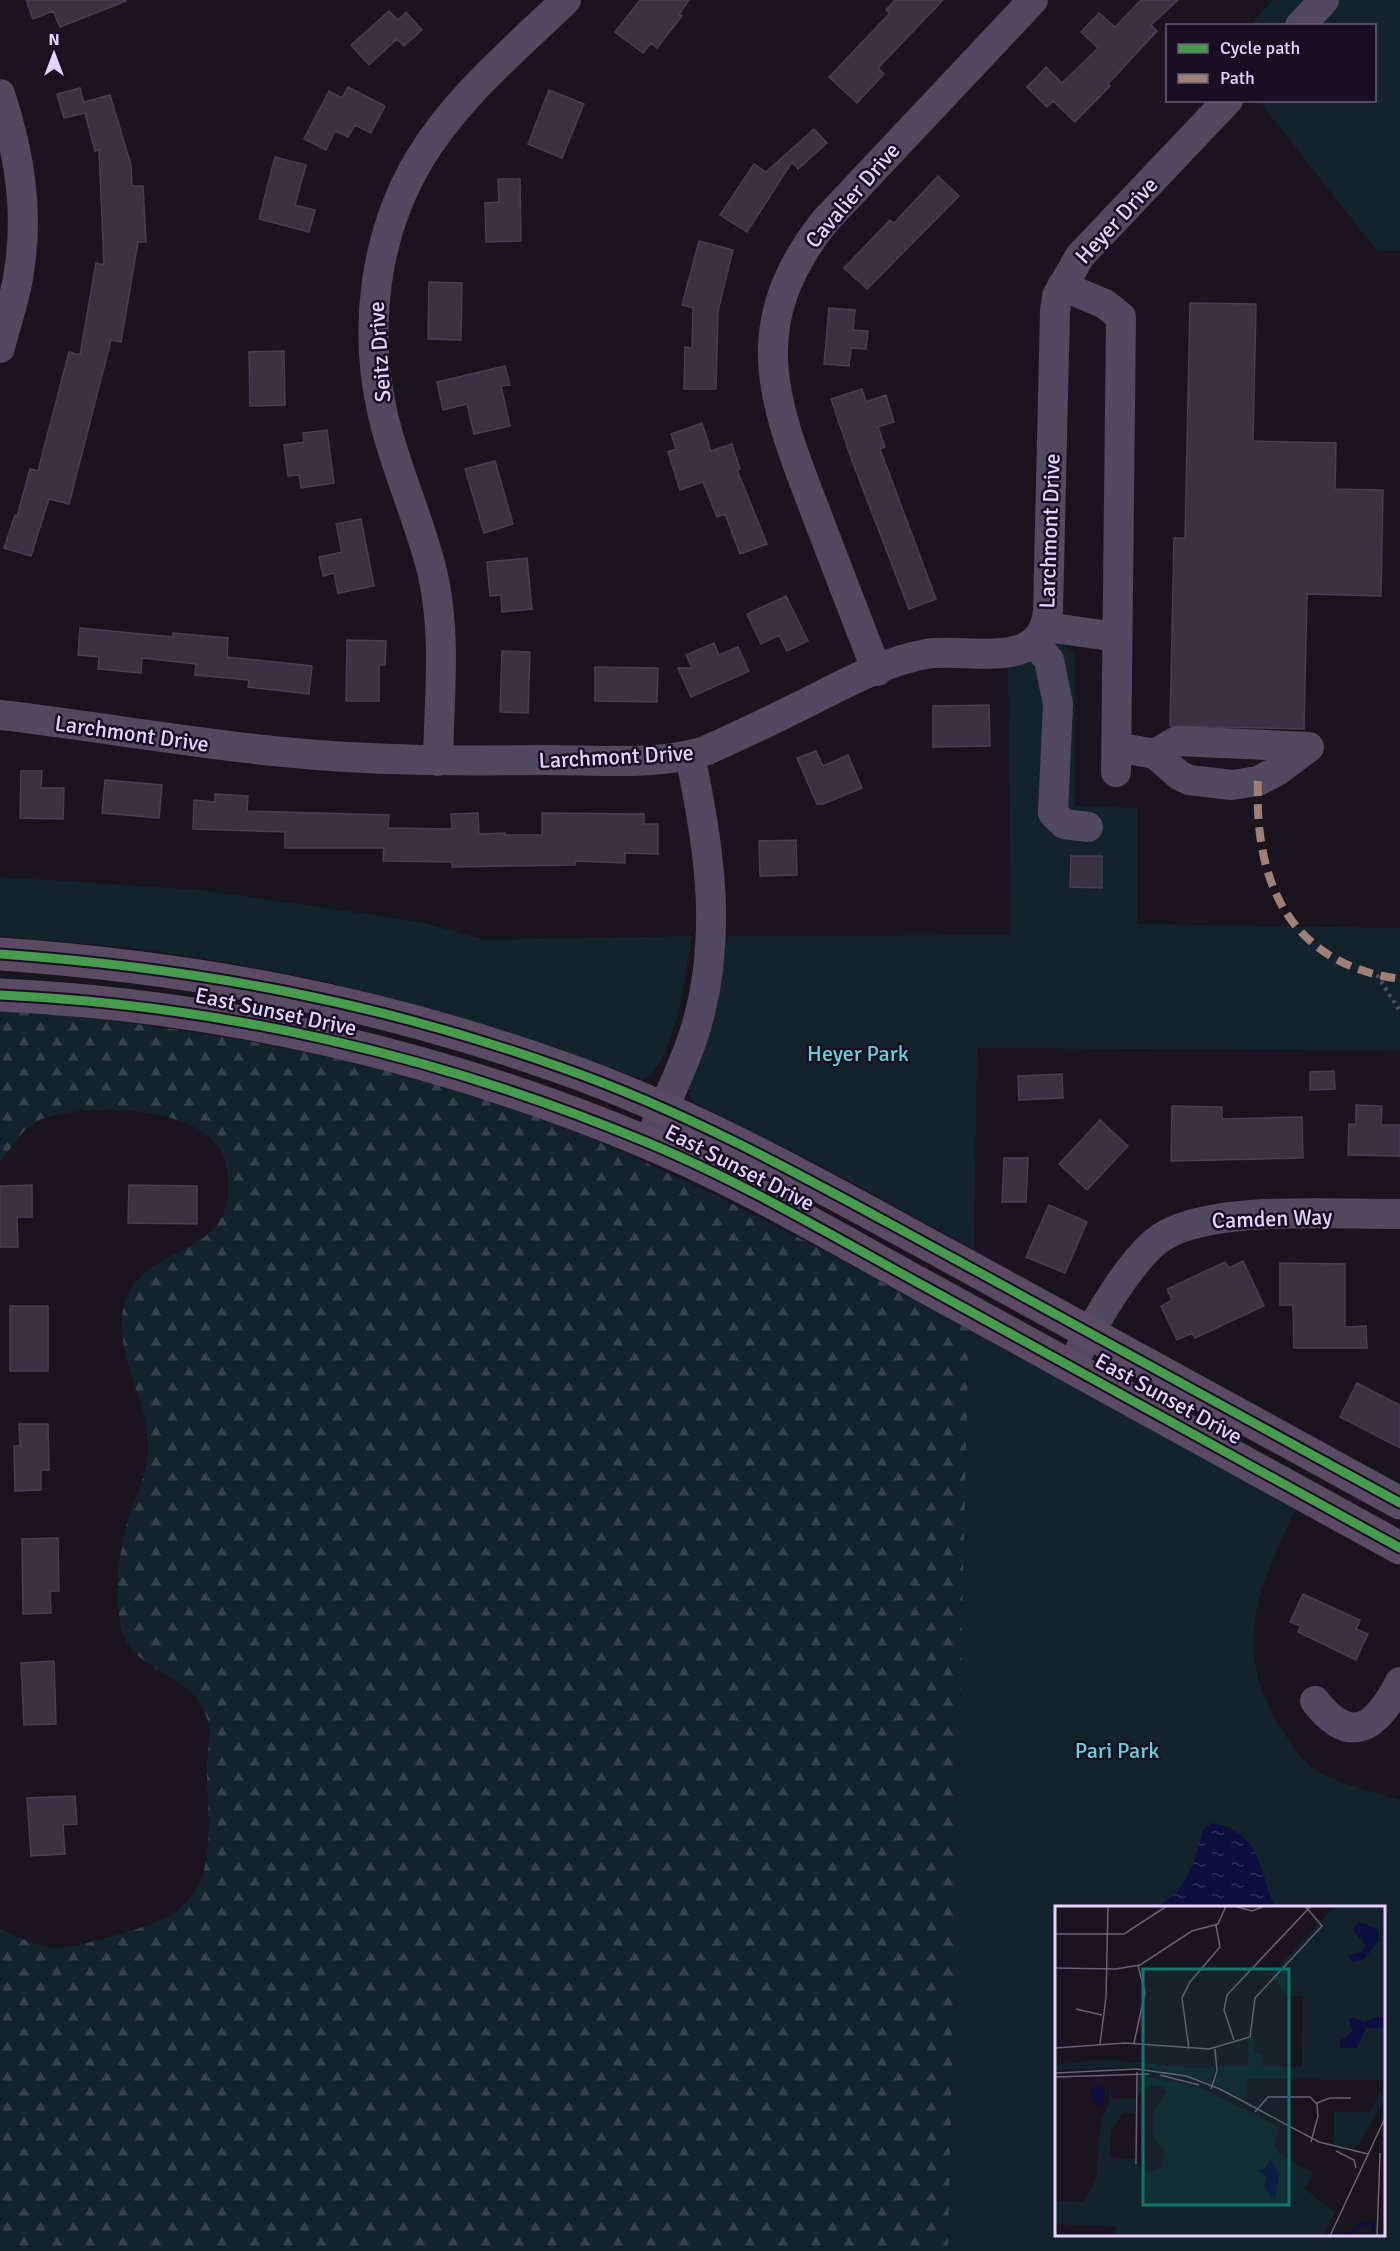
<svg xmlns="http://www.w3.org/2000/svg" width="1400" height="2251" font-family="Signika,sans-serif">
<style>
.forest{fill:url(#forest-firs)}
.park{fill:#13232b;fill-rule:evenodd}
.water{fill:url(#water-ripples)}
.building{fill:#393241;stroke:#483e52;stroke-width:1.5}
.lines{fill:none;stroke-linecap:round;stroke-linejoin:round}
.path{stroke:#4c5061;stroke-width:4;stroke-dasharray:3 4.5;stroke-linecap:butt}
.minor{stroke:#51495f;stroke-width:30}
.major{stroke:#5b4a64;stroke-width:33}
.quiet{stroke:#9e8076;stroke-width:8;stroke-dasharray:15 8;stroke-linecap:butt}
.cycleway-casing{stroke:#190f23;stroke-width:13}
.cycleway{stroke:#469c4c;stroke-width:9}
.labels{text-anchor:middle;stroke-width:5;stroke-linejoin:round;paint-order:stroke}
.street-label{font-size:22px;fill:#e5d3fe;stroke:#190f23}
.park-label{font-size:22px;fill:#61d3db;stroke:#190f23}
.inset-river{fill:none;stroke:#0c0f3d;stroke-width:3}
.inset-road{fill:none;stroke:#6b6078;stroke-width:1.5}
.view{fill:#0f766e;fill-opacity:0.15;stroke:#0f766e;stroke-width:3}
.inset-edge{fill:none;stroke:#e5d3fe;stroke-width:3}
</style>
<defs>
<pattern id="forest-firs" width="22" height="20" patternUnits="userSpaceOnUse" patternTransform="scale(1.5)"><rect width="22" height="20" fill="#13232b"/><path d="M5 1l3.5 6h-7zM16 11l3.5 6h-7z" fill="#35424b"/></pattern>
<pattern id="water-ripples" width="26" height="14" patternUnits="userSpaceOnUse" patternTransform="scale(1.5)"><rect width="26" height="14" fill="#0c0f3d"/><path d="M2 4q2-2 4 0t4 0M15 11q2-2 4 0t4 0" fill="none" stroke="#2f315a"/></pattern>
</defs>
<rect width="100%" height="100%" fill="#19141e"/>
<path class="forest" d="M0,1009C185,1026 367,1054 541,1119C691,1176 829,1253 969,1330L948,2251H0V1929C18,1937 43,1950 62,1948C82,1946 161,1924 175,1913C182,1908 192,1896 197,1888C216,1852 206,1805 207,1765C207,1753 211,1738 209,1726C200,1670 132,1677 121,1627C113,1594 120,1541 131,1510C139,1488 148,1470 148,1447C148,1404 122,1367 122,1325C122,1241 225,1266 228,1192C229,1178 228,1166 222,1153C200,1105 82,1102 40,1120C22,1128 11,1148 0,1163Z"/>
<path class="park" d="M1273,0H1400V251H1377L1259,101L1374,100V26H1249Z
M1057,640L1075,654V806L1137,808V924L1400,928V1051L977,1048L974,1250L826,1168L702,1107L692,1099L689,1088L716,1013L728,936L1011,935L1008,668C1029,663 1045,658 1057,640Z
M0,877L202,890L421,922L485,940L691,936C688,965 673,1074 641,1079L496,1028L323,981L220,961L132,948L0,936Z
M969,1330L1296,1509C1259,1586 1230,1647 1280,1727C1292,1745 1303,1764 1322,1774C1347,1786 1374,1792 1400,1800V2251H948ZM1056,1908H1384V2234H1056Z"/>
<path class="water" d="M1213,1823C1263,1833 1259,1872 1275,1907H1156C1187,1892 1195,1861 1203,1829Z"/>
<path class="building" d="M26,0H126V1L60,27L53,11L33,19Z
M640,0H689L679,14L682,16L657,48L651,43L643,53L615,32Z
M895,0H943L878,68L884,74L857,103L829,77L890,13L886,10Z
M1141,0H1178L1151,25L1157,31L1108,84L1110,86L1075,122L1053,101L1047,107L1027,87L1046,67L1062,83L1098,48L1081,32L1099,13L1115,27Z
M389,11L398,20L406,12L422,30L404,46L397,39L369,65L351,45Z
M348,87L385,106L371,133L355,125L348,137L335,131L326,150L304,139L329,91L342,98Z
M80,88L84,102L110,95L131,165L132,186H143L146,242H138L121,342L111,340L69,504L49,499L31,556L4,548L15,515L17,516L30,469L38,471L69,352L80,355L96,263L104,265L99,150L95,151L85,113L64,118L57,94Z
M549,90L584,104L562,158L528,144Z
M814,129L827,143L798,169L792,162L747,232L720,215L754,164L766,172Z
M275,157L306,165L295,205L315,210L309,232L259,219Z
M938,176L959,196L867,289L844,268L890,220L894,223Z
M498,179H520L521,241L486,242L485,203L499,202Z
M699,241L733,250L718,311L716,389H684L685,347L692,348L693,308L682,305Z
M429,282L462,283L461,340L428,339Z
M1190,303L1256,304L1253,441L1336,443L1335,489L1383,490L1381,596L1307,594L1304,729L1170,726L1174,538H1185Z
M829,308L855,310L853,330L868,331L866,349L851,348L849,366L824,364Z
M284,351L285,405L250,406L249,352Z
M505,366L510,385L501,386L510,426L474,434L467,404L443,410L437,382Z
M862,389L866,402L886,395L894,422L878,427L885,447L880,449L936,599L909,609L851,458L831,399Z
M702,423L711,451L732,444L740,469L737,470L767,544L740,554L725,514L717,517L703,482L680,490L668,452L676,449L671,434Z
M327,430L334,483L301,488L299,475L288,476L284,445L304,442L303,433Z
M495,461L513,524L484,533L465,469Z
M361,519L374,586L338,593L334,573L323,576L319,557L342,552L336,524Z
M527,558L532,609L502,612L501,595L490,596L487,562Z
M786,596L808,641L787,651L779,635L761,644L747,614Z
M80,628L173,637V633L228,638L227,657L312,666L309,694L248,687L249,680L195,675L196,664L142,658L141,673L98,669L99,657L78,655Z
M347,640L386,641L385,665H379V701H346Z
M714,643L719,655L738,647L749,671L691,697L678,668H692L686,655Z
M502,651L530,652L528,713L500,712Z
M595,667L658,668L657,702L595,701Z
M989,705L990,746L933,747V706Z
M816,751L823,766L848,755L862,788L823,804H817L797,758Z
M21,771H42L41,788H64L63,819L20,818Z
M105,780L162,785L159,818L102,813Z
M215,794L248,796L247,811L389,815L388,828L452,829L451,814L478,813L479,834L505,833V835H542V813L644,814V824H658V854L625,853V863L575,861V865L452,867V862L383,861L384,848H285V832L193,829L194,800L215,802Z
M796,840L797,875L760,876L759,841Z
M1071,856H1102V888L1070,887Z
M1334,1071L1335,1089L1310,1090V1072Z
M1062,1074L1063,1098L1019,1100L1018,1076Z
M1356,1105L1382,1106L1381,1125H1400V1156L1348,1155L1349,1124H1356Z
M1172,1106L1222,1107V1119L1302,1117L1303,1158L1171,1161Z
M1100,1120L1128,1146L1087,1190L1059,1164Z
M1004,1158H1028L1026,1202H1002Z
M32,1185V1217H17L18,1247H0V1186Z
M129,1185L197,1186V1224L128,1223Z
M1049,1205L1087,1222L1065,1273L1026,1257Z
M1243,1261L1264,1306L1195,1338L1192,1333L1177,1340L1161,1306L1172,1300L1167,1289L1225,1262L1229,1268Z
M1280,1263L1345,1264V1327L1366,1326L1367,1348H1294L1293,1305H1280Z
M10,1306H48V1371H10Z
M1357,1383L1400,1405V1448L1340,1417Z
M19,1424H48L49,1470H41V1490L15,1491L14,1446H20Z
M58,1538L59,1591H50L51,1613L23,1614L22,1539Z
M1303,1594L1360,1620L1356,1629L1368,1634L1356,1660L1298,1632L1301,1626L1290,1622Z
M54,1661L56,1724L24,1725L21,1663Z
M75,1796L77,1824L63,1825L65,1854L31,1856L27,1798Z"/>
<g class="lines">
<path class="path" d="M1377,975L1400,1011"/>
<path class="minor" d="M1300,26L1324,0
M0,94C19,152 29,210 19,271C16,297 6,322 0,348
M1062,286L1105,304L1121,317L1116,772
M1046,627L1117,637
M1035,643L1049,660L1058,704L1053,813L1064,824L1088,827
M877,671C856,618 836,565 816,513C773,401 742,326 825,221L1033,0
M0,715C95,726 189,743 284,752C371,761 459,761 547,760C598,760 656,766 705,751C736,737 766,723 796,708C837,688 881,662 926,654C970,647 1042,673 1048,611L1055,311L1057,296L1080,256L1228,100
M1116,747L1155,754L1179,775L1189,780L1232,785L1258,781L1277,771L1309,747
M1155,754L1177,741L1309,747
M438,761C439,699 447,633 432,571C419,518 395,468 383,415C363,330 374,236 419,160C456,98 514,50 566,0
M648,1143C663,1108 681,1073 693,1037C724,944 710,849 690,756
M1071,1366C1092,1328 1123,1270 1155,1242C1201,1203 1339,1215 1400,1214
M1315,1701C1352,1749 1378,1725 1400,1682"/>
<path class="major" d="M0,954C196,968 374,1001 560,1067C697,1115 824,1188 951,1257C1101,1339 1250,1421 1400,1503
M0,995C221,1005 441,1056 646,1142C742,1182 833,1236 924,1286C1083,1372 1241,1462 1400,1548"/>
<path class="quiet" d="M1258,781C1254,883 1290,964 1400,979"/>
<g class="cycleway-casing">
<path id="cycleway" d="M0,954C196,968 374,1001 560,1067C697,1115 824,1188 951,1257C1101,1339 1250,1421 1400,1503
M0,995C221,1005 441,1056 646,1142C742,1182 833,1236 924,1286C1083,1372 1241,1462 1400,1548"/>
</g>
<use href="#cycleway" class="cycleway"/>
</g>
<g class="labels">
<g class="street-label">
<text transform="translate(852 195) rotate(-49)" y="8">Cavalier Drive</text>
<text transform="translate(1116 220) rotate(-47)" y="8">Heyer Drive</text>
<text transform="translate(379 352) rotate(-94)" y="8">Seitz Drive</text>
<text transform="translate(1049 531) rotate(-88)" y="8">Larchmont Drive</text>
<text transform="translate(132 733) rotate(8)" y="8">Larchmont Drive</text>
<text transform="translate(616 756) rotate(-3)" y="8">Larchmont Drive</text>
<text transform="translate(276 1011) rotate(12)" y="8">East Sunset Drive</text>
<text transform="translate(740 1167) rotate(27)" y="8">East Sunset Drive</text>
<text transform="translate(1272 1218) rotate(-2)" y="8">Camden Way</text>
<text transform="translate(1169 1398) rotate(29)" y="8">East Sunset Drive</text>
</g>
<g class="park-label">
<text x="858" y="1061">Heyer Park</text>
<text x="1117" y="1758">Pari Park</text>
</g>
</g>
<g transform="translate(1055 1906)">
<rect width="330" height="330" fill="#19141e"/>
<path d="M83,169L144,181L189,203L186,330H60L61,321L0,318V295L29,296L41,273L46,214L53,201L55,175L57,193L80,192V207H68L56,224L55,251L81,253L87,265L94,267L108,261L110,244L100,234V202L112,186L106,180H95L83,187Z" fill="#13232b"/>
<path d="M280,0H330V174L190,173V194L160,178L164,161H193V133L198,130L200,147L207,148V160L247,161L248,90H232L216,69ZM47,153L138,162L160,161L155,176L88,161L0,164V159ZM330,179V193L304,238L299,242L279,239V206H314ZM189,203L223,221L219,238L223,247L259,268L249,282L280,306L268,330H186Z" fill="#13232b"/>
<path d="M305,16L323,23L325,34L310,52L298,57L293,50L306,46L311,40L297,23ZM324,110L330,112V122H311L302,142H285V135L298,125L294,114L298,111L310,116ZM39,180L50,182L47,202L37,196L36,183ZM215,254L224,267L220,295L209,281L211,270L202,265L210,262Z" fill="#0c0f3d"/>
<path class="inset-river" d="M291,330L308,317H318V326"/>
<path class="inset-road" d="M179,0L197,5L210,0M0,28H69L112,0M0,62L61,63L85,59L137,25L163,18L171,0M21,103L47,109M179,134L169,104L172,89L256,0M79,137L90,87L83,59M45,138L51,91L53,0M0,142L70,137L154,143L195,131L200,92L267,20L250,0M134,143L127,92L135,76L165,41L161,19M0,167L82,163L131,170L165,183L264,236L313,248M105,169L144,179M0,171L94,168M156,183L162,165L160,143M262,197L275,192H296M200,206L213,191H255L262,198L263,210L256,236M281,245L299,254L301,262M81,258L82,166M275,330L330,212M322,330L325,247"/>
<path class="view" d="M88,63H234V299H88Z"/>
<rect width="330" height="330" class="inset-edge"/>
</g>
<rect x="1166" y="24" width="210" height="78" fill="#190f23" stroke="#6b5d7b" stroke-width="1.5"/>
<rect x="1178" y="44" width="30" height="9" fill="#469c4c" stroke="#6b5d7b" stroke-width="1.5"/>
<text x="1220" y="54" font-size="18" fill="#e5d3fe">Cycle path</text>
<rect x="1178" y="74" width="30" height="9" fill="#9e8076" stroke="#6b5d7b" stroke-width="1.5"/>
<text x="1220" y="84" font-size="18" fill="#e5d3fe">Path</text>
<g transform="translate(54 54)" stroke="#190f23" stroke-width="4.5" paint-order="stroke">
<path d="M0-4.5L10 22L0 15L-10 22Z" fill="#e5d3fe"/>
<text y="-9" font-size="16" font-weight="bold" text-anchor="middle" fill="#e5d3fe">N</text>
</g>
</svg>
